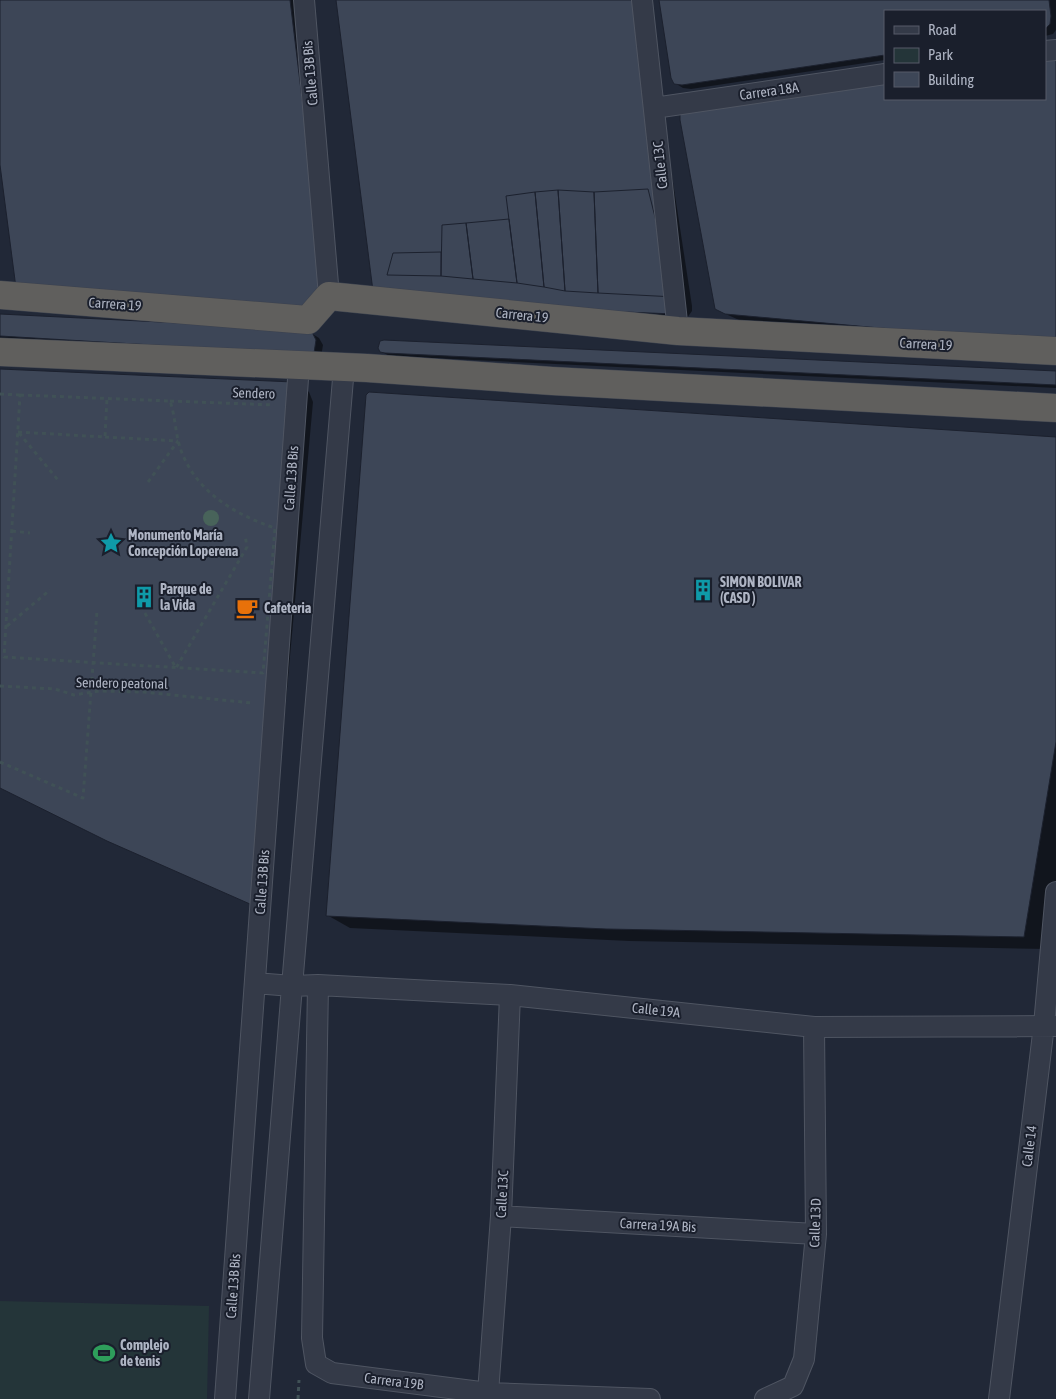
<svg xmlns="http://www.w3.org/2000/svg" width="1056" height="1399" font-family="'Asap Condensed',sans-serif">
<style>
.green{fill:#243539}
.shadow{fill:#0007}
.building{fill:#3d4657;stroke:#1c212e}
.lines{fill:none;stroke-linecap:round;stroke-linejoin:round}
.minor-casing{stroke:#4f5562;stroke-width:22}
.trunk-casing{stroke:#3c424f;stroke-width:29}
.path{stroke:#405156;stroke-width:3;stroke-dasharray:4 4;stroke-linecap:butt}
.minor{stroke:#343a48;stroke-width:20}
.trunk{stroke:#605f5d;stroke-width:28}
.tree{fill:#48635a}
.labels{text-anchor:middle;stroke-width:4;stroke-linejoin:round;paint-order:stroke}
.street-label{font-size:14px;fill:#afb5c4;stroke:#1a1f2c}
.poi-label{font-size:14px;font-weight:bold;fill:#afb5c4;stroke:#1a1f2c;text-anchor:start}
</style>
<rect width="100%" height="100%" fill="#212837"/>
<path class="green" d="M0,1301L209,1306L207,1399H0Z"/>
<path class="shadow" d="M0,0H296L334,308L0,155Z
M338,0H645L692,306V311L687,318L387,306Z
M660,0H1056V30L1053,34L1045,36V11H885V60L691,89L683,88L675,83Z
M1056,60V349L739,320L719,311L885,99H1045V62Z
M0,316L311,333L319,338L323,345L321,357L0,340Z
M381,351L1056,372V388L389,356Z
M0,370L306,389L309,392L313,402L267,911L0,786Z
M1056,438V892L1047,949L629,941L350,928L327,915Z"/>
<path class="building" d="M0,0H290L327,303L323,308L16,288L0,165Z
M336,0H638L674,314L377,302L374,299Z
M659,0H1049L1051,16L1050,24L1045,29V11H885V55L682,85L674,84L671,78Z
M1056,59V344L725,314L715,309L680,120V115L684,109L885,82V99H1045V61Z
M648,189L675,297L598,293L594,192Z
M558,190L565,291L544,287L535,192Z
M558,190L594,192L598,293L565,291Z
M535,192L544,287L517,283L506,196Z
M509,219L517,283L473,279L466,223Z
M466,223L473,279L441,276L442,225Z
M441,252V276L387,275L393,253Z
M0,314L302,329L312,332L316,340L314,353L303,354L0,336Z
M384,340L1056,371V385L385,353L380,352L378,348L380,341Z
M0,369L293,382L259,908L107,841L0,788Z
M369,392L1056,437V742L1024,937L606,929L326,916L366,395Z"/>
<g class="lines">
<g class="minor-casing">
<path id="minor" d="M304,0L329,296
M642,0L678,331
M1045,51L1056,50
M654,108L885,74
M255,983L292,986L318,985L510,995L814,1027L1056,1026
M318,985L312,1338L316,1364L332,1373L488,1393L650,1399
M501,1216L816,1234
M488,1393L501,1216L510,995
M225,1399L299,365
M259,1399L292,986L344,367
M765,1399L793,1386L804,1359L816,1234L814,1027
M999,1399L1044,1025L1056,892"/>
</g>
<g class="trunk-casing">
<path id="trunk" d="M0,295L308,320L329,296L678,331L1056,351
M0,352L367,368L552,381L1056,408"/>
</g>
<path class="path" d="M0,394L20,395
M20,395L170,401C176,418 175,436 182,453C198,493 236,515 275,528L263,673L4,657Z
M170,401L274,405
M18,432L105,437L107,398
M19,433L58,480
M105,437L178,441
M148,482L178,441
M12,531L30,533
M137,599L176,668L247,547L245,535
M7,626L50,590
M0,686L55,689L74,695L99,691L143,692L252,703
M0,762L83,798L97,611
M298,1399L299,1380"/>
<use href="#minor" class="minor"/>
<use href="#trunk" class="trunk"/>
</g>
<circle class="tree" cx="211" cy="518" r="8"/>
<defs>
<g id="sight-bare" transform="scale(1.725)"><path d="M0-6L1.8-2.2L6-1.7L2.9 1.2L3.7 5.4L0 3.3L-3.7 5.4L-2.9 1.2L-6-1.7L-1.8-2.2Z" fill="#0f9aa8" stroke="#1a1f2c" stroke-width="2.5" paint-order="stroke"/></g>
<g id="building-bare" transform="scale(1.725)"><path d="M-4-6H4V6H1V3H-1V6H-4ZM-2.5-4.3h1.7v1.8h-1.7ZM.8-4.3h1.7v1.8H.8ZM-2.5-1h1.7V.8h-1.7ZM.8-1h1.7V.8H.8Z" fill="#0f9aa8" stroke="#1a1f2c" stroke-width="2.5" paint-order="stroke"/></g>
<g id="cafe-bare" transform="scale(1.725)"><path d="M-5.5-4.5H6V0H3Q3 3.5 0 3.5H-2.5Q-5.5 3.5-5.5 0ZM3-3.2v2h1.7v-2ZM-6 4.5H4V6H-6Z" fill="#e8710a" stroke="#1a1f2c" stroke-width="2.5" paint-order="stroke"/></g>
<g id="stadium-bare" transform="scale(1.725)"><path d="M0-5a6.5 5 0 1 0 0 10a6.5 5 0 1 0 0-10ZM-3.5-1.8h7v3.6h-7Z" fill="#2e9e5b" stroke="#1a1f2c" stroke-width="2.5" paint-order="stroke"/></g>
</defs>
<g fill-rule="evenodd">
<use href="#sight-bare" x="111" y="543"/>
<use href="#building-bare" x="703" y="590"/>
<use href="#building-bare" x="144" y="597"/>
<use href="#cafe-bare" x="247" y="608"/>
<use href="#stadium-bare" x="104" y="1353"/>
</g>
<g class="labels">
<g class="street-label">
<text transform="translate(310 73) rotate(-95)" y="5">Calle 13B Bis</text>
<text transform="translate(769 91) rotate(-8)" y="5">Carrera 18A</text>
<text transform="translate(660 165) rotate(-96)" y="5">Calle 13C</text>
<text transform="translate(115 304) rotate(4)" y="5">Carrera 19</text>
<text transform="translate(522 315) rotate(6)" y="5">Carrera 19</text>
<text transform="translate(926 344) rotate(3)" y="5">Carrera 19</text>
<text transform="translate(254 393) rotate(2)" y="5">Sendero</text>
<text transform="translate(291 478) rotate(-86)" y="5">Calle 13B Bis</text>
<text transform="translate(122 683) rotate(1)" y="5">Sendero peatonal</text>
<text transform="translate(262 882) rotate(-86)" y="5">Calle 13B Bis</text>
<text transform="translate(656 1010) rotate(6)" y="5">Calle 19A</text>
<text transform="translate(1029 1146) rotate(-83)" y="5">Calle 14</text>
<text transform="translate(502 1194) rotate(-87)" y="5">Calle 13C</text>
<text transform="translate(815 1223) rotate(-88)" y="5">Calle 13D</text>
<text transform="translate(658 1225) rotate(3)" y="5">Carrera 19A Bis</text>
<text transform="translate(233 1286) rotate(-86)" y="5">Calle 13B Bis</text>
<text transform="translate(394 1381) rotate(7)" y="5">Carrera 19B</text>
</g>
<g class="poi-label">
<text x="128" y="540">Monumento María<tspan x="128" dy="16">Concepción Loperena</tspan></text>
<text x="720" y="587">SIMON BOLIVAR<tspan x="720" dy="16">(CASD )</tspan></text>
<text x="160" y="594">Parque de<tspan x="160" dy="16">la Vida</tspan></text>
<text x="264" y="613">Cafeteria</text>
<text x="120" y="1350">Complejo<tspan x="120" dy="16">de tenis</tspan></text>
</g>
</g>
<rect x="884" y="10" width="162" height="90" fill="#1a1f2c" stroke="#565b69"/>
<rect x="894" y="26" width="25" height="8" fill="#343a48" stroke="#565b69"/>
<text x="928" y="35" font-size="15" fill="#afb5c4">Road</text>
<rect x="894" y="48" width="25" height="15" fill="#243539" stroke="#565b69"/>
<text x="928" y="60" font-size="15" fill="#afb5c4">Park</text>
<rect x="894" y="72" width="25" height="15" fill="#3d4657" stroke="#565b69"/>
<text x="928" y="85" font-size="15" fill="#afb5c4">Building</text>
</svg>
